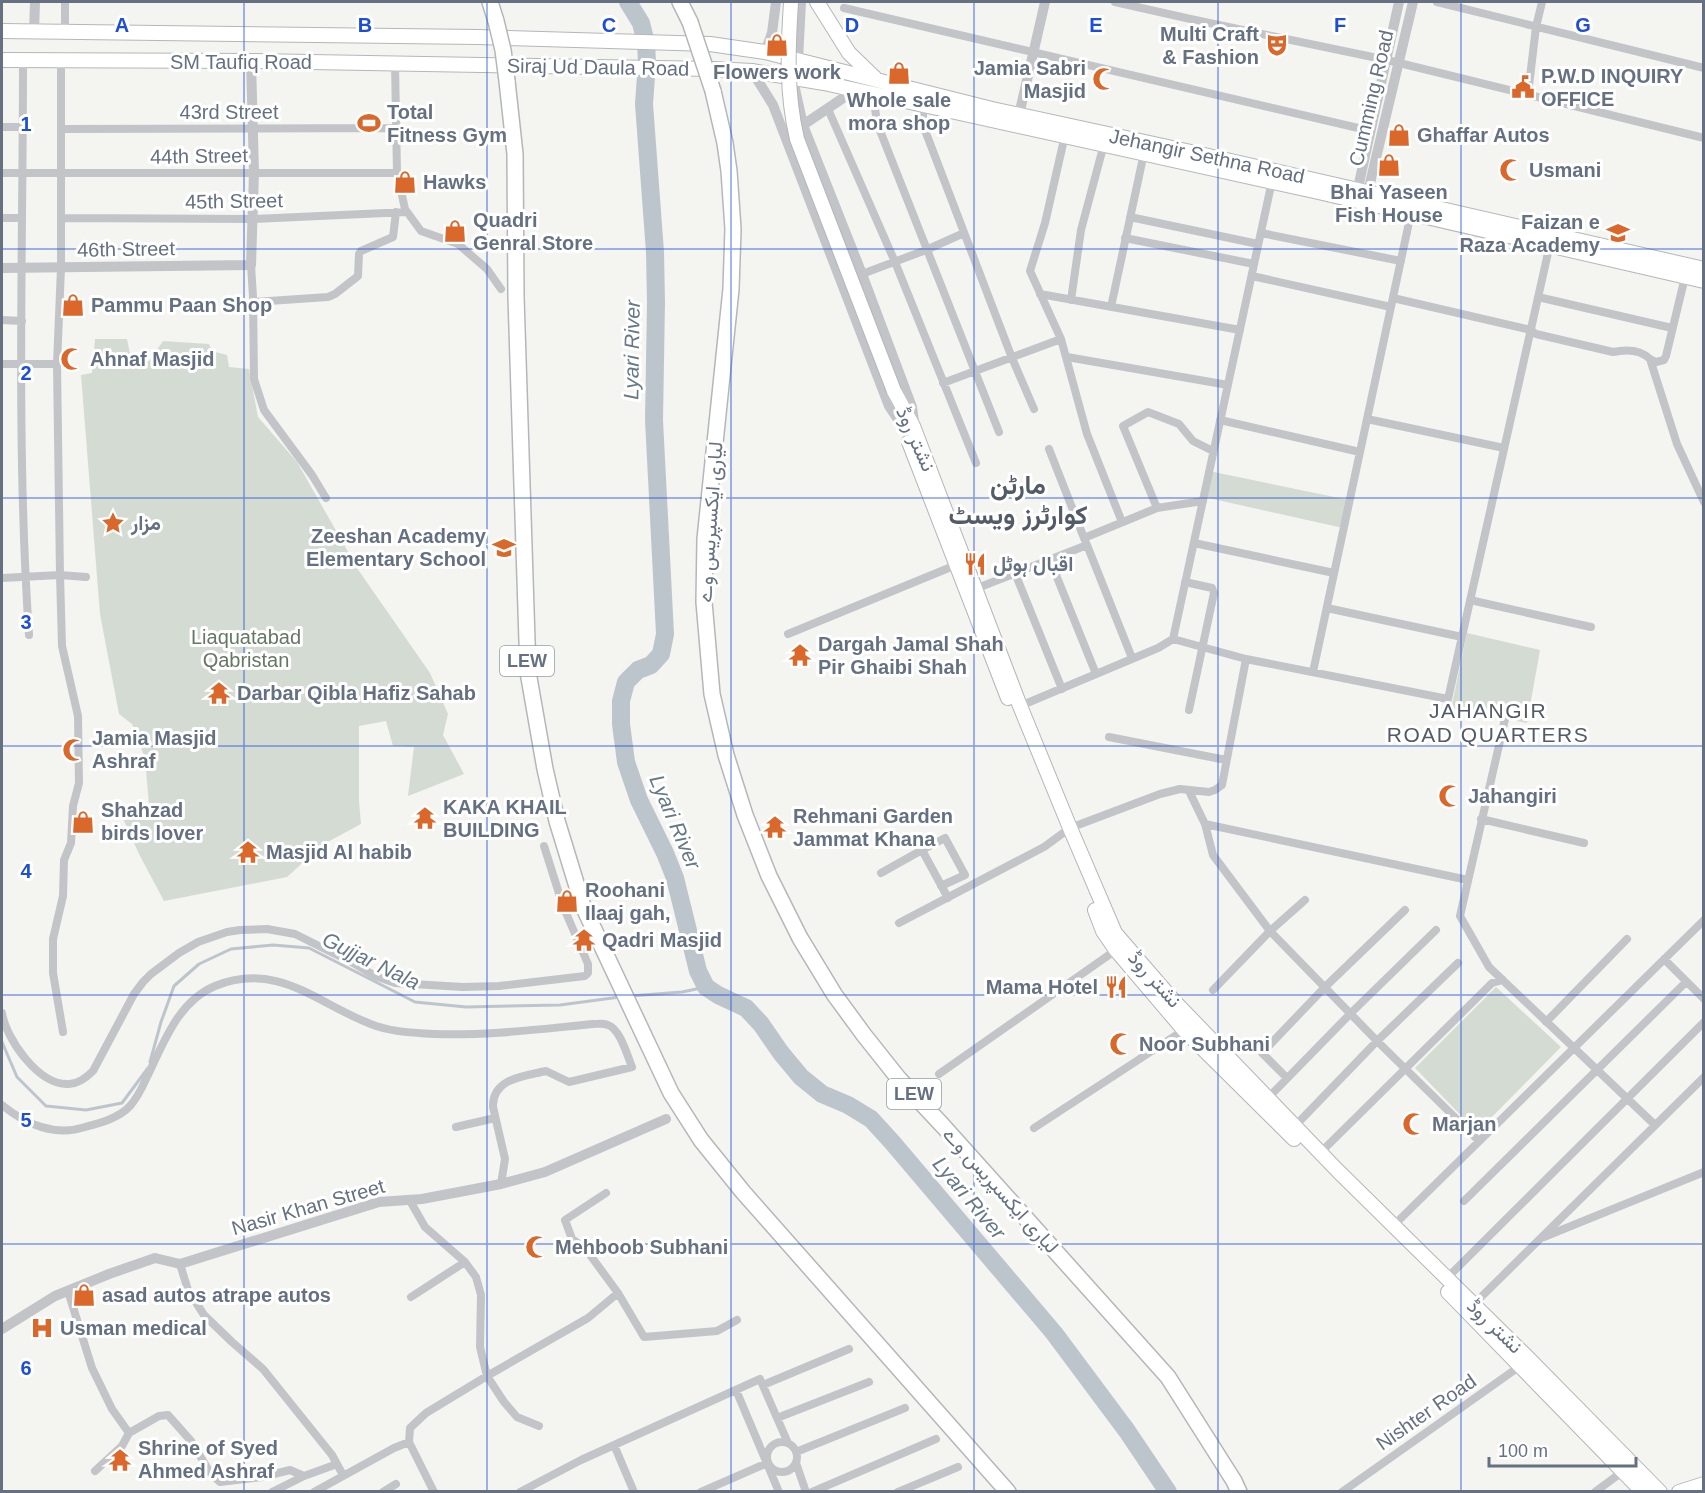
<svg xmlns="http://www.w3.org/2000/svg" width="1705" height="1493" font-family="Arial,Vazirmatn,sans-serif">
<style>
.green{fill:#d4dbd2}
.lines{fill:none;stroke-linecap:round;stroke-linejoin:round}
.stream{stroke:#bdc5cc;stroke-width:3}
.river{stroke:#bdc5cc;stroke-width:18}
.primary-casing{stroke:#b3b6ba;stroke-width:16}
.trunk-casing{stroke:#b4b7ba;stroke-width:16}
.motorway-casing{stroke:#b4b7ba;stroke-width:18}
.minor{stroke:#c2c4c8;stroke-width:8}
.tertiary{stroke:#c2c4c8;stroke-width:10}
.primary{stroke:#fff;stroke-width:14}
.trunk{stroke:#fff;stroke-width:14}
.motorway{stroke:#fff;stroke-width:15}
.primary-bridge-casing{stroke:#b3b6ba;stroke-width:16;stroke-linecap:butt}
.motorway-bridge-casing{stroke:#b4b7ba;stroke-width:18;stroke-linecap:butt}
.primary-bridge{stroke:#fff;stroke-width:14}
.motorway-bridge{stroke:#fff;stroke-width:15}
.grid{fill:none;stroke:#1d4ed8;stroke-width:1.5;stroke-opacity:0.55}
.labels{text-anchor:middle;stroke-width:6;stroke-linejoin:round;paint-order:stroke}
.shield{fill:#fff;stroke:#939ca6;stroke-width:1.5}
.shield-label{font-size:18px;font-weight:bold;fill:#657180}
.poi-label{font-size:20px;font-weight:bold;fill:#657180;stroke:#fff;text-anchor:start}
.street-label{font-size:20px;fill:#657180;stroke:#fff}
.park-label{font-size:20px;fill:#657863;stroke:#fff}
.water-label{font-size:21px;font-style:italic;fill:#657885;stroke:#fff}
.neighbourhood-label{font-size:21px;letter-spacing:1.5px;fill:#525b66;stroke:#fff}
.district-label{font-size:26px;font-weight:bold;fill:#525b66;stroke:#fff}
.grid-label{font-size:20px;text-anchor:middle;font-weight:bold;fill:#1d4ed8;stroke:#fff;stroke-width:6;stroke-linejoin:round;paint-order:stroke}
</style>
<rect width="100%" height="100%" fill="#f4f4f0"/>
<path class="green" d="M95,339H127L131,358L149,361L163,341L209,344L212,351L227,355L229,367L249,369L258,417L297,462L359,571L430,673L448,714L443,735L464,774L408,796L414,747L393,746L386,721L359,726V802L361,824L322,845L287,877L164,901L139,854L121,814L149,805L145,758L132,724L119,714L100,614L81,375L92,373Z
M1209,471L1349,500L1343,528L1204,497Z
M1467,633L1540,650L1527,723L1451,709Z
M1496,987L1561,1047L1477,1132L1415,1068Z"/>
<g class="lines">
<path class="stream" d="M630,996L682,992L706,987
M2,1042L17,1077L46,1106L86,1110L122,1103L148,1068
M150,1062L161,1022L174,986L199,964L231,949L273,945L309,948L415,1002L466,1007L560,1005L620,997"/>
<path class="river" d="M628,2L641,23L646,43L647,62L644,104L655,252L656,302L654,420L665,634L661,654L651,665L638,670L626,682L621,701V724L626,762L639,800L665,853L675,878L698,971L706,987L718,995L746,1008L761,1024L781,1053L801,1077L822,1094L848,1105L871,1119L892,1142L1054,1333L1127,1431L1168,1492"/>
<g class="primary-casing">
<path id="primary" d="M894,391L913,426L1020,706L1070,828L1115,933L1173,1000L1338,1171L1529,1359L1660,1492
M909,442L1008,698
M1095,910L1103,931L1116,950L1184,1030L1294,1139
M1448,1292L1643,1492
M1679,1492L1704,1484"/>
</g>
<g class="trunk-casing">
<path id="trunk" d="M817,2L849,53L875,78
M2,31L478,37L710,44L765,52L992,109L1191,152L1704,269
M2,60L251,61L714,69L752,71L824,83L1314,191L1704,281"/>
</g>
<g class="motorway-casing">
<path id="motorway" d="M490,2L496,21
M680,2L690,22
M507,81L515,154L516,297L528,672L545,769L557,821L583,906L671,1093L701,1140L743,1192L1008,1492
M713,91L725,143L729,171L733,229L731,289L705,539L704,602L712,694L726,755L745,815L769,876L800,938L834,994L864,1035L899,1079L944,1127L1168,1377L1234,1481L1239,1492"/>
</g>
<path class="minor" d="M65,2V32
M1115,2L1195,20L1387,60L1704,138
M1437,2L1704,68
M844,8L1371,131
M23,61C23,252 16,444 29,635
M61,61V268L57,364L60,575L62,646L78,716L79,783L73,806L71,843L64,860L63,896L53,939V973L63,1032
M395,64L397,173L405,209L421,231L458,244L487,269L501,289
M1528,94L1536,27L1542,2
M877,95L875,108L877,123L999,432
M923,104V125L1012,358L1034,409
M828,109L895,262L976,463
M2,127H23
M62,129L396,128
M1065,135L1045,223L1030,271L1061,339L1087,434L1122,522
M2,173H397
M1130,217L1258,244
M2,218H22
M61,218L253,219L407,212
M1261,233L1401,261
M1125,238L1254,264
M251,265L253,297L254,379L264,410L312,475L326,498
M862,274L926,250L964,233
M1252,276L1391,307
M1040,294L1240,330
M1538,297L1672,328
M1393,298L1531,330L1536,334L1613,352C1627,349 1640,349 1650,359L1677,444L1704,502
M1071,300L1081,230L1104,144
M253,302L328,297L335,294L358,276L359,254L361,251L393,237L396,212
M1111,307L1144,153
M2,320L22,321
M1067,357L1228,385
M1650,359L1656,362L1664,360L1666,356L1685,277
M2,364H57
M943,383L1061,339
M1367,419L1504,448
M1220,420L1360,452
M1049,449L1084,538
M1157,508L1123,426L1148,412L1179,424L1193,441L1213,451
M1194,543L1334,573
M1087,545L1132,658
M1050,560L1096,674
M1015,573L1062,689
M2,578L60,575L86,577
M1185,582L1212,588L1214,593L1189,710
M975,589L1087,545L1084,538L1157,508L1203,501
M1470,600L1591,627
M1327,608L1462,637
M788,634L956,565
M1173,639L1246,659L1448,699L1550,244
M1313,672L1411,213
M1020,706L1158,648L1173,639L1272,181
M1505,719L1460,916L1489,967L1655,1125
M1109,737L1226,760
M1189,791L1205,824L1213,855L1270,931L1377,1041L1479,1141
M1481,819L1584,843
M1205,824L1468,880
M881,873L922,850
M941,886L965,875L945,838L922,850L948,898
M899,923L1044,847L1070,828L1160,794L1180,789L1209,792L1215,790L1222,785L1246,659
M1664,959L1704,999
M1213,990L1270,931L1305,900
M2,1013C6,1039 39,1086 69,1084C79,1084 87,1077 93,1071L134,994L143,982L151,974L179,953L198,942L227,932L240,930L267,929L295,934L355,964L375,976L395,983L463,987L499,986L585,976L588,973V964L563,906L544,846
M1546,1022L1627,939
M939,1074L1116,950
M1287,1078L1262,1053L1325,987L1405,910
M1268,1098L1351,1013L1436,930
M2,1105C25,1124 55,1137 85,1127C100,1123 119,1118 130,1106C137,1098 142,1088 146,1079C163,1045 177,1002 215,986C280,960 319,1006 376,1026C395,1032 414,1033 434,1034C487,1036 540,1029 593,1024C598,1024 603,1023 608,1025C620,1029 627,1055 632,1067L569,1082L546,1071C525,1076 492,1078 493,1107L505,1159L501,1184
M1295,1126L1377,1041L1458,963
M456,1127L495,1118
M1034,1128L1184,1030
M1320,1153L1492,983L1503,980
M606,1193L565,1220L572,1239L585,1248L618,1293L644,1337L717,1331L737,1320
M409,1199L425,1227L465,1262L476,1277L481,1295L480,1347L487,1376L504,1402L517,1417L539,1426
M1464,1201L1686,982
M1393,1226L1704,920
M1544,1237L1704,1172
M180,1264L188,1290L204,1315L232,1342L263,1369L332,1455L343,1475
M1447,1278L1704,1022
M68,1291L92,1368L112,1409L129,1433L159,1416L168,1415L191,1441L211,1474L220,1482L262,1477L290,1470L304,1476L337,1464
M411,1297L465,1262
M1473,1305L1704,1077
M763,1385L849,1349
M736,1390L779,1492
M777,1418L869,1382
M767 1457a15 15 0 1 1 30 0a15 15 0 1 1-30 0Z
M614,1445L634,1492
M796,1452L905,1408
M796,1463L806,1492
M95,1471L122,1446L129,1433
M272,1492L304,1476
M314,1492L394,1448L409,1442
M383,1492L396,1484
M434,1492L409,1442L410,1428L426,1413L487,1376L588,1318L618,1293
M520,1492L581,1460L760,1379L788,1443
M701,1492L767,1463
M812,1492L936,1439
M898,1492L958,1467
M1342,1492L1523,1364
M1595,1492L1626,1469"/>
<path class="tertiary" d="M34,32L35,2
M765,52L772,33L776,2
M798,60L801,2
M752,71L773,105L889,406L905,430
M794,84L803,125L862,274L912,407L914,422
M1019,115L1045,2
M803,125L855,90
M1356,197L1399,2
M1366,200L1413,2
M2,268L251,265L254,172L251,61
M2,1329L55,1296L109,1274L155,1258L180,1264L379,1202L422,1199L501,1184L545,1172L666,1119"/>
<use href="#primary" class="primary"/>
<use href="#trunk" class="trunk"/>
<use href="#motorway" class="motorway"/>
<g class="primary-bridge-casing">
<path id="primary-bridge" d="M791,2C788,49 786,92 797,139L894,391"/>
</g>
<g class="motorway-bridge-casing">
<path id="motorway-bridge" d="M496,21L503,50L507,81
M690,22L713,91"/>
</g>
<use href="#primary-bridge" class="primary-bridge"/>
<use href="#motorway-bridge" class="motorway-bridge"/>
</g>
<path class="grid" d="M244,2V1492M487,2V1492M731,2V1492M974,2V1492M1218,2V1492M1461,2V1492M2,249H1704M2,498H1704M2,746H1704M2,995H1704M2,1244H1704"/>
<defs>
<g id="shop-bare" transform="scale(1.8)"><path d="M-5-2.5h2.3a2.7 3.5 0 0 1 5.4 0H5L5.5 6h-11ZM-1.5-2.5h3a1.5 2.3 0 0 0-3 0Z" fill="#da682b" stroke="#fff" stroke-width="2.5" paint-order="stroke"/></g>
<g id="theatre-bare" transform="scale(1.8)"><path d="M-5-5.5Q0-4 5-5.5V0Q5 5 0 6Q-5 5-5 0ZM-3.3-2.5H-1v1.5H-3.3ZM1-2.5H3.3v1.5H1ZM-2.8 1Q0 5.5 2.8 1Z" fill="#da682b" stroke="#fff" stroke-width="2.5" paint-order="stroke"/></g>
<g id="mosque-bare" transform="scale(1.8)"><path d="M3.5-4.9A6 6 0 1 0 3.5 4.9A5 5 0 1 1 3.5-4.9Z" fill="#da682b" stroke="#fff" stroke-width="2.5" paint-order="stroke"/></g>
<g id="civic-bare" transform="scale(1.8)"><path d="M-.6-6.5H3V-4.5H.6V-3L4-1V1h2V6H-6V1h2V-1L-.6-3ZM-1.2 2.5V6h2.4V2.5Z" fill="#da682b" stroke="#fff" stroke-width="2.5" paint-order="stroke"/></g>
<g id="stadium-bare" transform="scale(1.8)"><path d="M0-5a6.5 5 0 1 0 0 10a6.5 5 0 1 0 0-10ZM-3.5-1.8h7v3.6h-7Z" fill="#da682b" stroke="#fff" stroke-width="2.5" paint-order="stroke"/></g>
<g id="university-bare" transform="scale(1.8)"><path d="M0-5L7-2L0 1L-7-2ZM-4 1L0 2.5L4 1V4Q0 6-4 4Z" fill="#da682b" stroke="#fff" stroke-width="2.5" paint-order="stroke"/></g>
<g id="sight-bare" transform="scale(1.8)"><path d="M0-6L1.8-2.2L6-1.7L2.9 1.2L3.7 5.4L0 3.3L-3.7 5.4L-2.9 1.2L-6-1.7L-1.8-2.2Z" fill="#da682b" stroke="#fff" stroke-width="2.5" paint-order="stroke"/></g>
<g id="school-bare" transform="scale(1.8)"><path d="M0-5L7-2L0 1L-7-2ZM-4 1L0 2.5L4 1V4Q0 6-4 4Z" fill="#da682b" stroke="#fff" stroke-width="2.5" paint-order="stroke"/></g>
<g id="restaurant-bare" transform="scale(1.8)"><path d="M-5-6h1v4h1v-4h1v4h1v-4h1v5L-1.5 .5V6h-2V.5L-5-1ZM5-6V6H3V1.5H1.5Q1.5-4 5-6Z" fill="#da682b" stroke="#fff" stroke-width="2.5" paint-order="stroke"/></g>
<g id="temple-bare" transform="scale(1.8)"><path d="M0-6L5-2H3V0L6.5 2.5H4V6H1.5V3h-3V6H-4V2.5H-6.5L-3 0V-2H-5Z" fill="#da682b" stroke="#fff" stroke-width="2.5" paint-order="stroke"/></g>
<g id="hospital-bare" transform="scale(1.8)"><path d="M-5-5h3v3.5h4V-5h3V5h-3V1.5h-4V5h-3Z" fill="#da682b" stroke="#fff" stroke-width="2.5" paint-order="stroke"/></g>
</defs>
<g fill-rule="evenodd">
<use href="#shop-bare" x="777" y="45"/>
<use href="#theatre-bare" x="1277" y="45"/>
<use href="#shop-bare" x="899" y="73"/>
<use href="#mosque-bare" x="1104" y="79"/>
<use href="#civic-bare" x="1523" y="87"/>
<use href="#stadium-bare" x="369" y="123"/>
<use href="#shop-bare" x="1399" y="135"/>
<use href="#shop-bare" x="1389" y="165"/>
<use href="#mosque-bare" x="1511" y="170"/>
<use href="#shop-bare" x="405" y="182"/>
<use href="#shop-bare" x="455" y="231"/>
<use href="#university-bare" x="1618" y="233"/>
<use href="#shop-bare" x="73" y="305"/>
<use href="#mosque-bare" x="72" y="359"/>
<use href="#sight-bare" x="113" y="523"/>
<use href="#school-bare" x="504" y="548"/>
<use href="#restaurant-bare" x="975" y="564"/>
<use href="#temple-bare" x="800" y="655"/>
<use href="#temple-bare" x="219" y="693"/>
<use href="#mosque-bare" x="74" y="750"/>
<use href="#mosque-bare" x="1450" y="796"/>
<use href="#temple-bare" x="425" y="818"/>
<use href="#shop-bare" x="83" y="822"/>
<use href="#temple-bare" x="775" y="827"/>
<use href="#temple-bare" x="248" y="852"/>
<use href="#shop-bare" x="567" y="901"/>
<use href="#temple-bare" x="584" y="940"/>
<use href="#restaurant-bare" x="1116" y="987"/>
<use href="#mosque-bare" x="1121" y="1044"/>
<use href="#mosque-bare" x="1414" y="1124"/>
<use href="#mosque-bare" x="537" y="1247"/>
<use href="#shop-bare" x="84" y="1295"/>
<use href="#hospital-bare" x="42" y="1328"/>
<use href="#temple-bare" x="120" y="1460"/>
</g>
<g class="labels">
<g class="shield">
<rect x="500" y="646" width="54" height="30" rx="4.5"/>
<rect x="887" y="1079" width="54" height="30" rx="4.5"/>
</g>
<g class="shield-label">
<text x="527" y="667">LEW</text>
<text x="914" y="1100">LEW</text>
</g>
<g class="poi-label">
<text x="1259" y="41" text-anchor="end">Multi Craft<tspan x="1259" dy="23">&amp; Fashion</tspan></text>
<text x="1086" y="75" text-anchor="end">Jamia Sabri<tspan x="1086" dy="23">Masjid</tspan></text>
<text x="777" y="79" text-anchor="middle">Flowers work</text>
<text x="1541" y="83">P.W.D INQUIRY<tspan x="1541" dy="23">OFFICE</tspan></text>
<text x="899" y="107" text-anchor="middle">Whole sale<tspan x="899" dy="23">mora shop</tspan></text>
<text x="387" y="119">Total<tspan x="387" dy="23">Fitness Gym</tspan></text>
<text x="1417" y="142">Ghaffar Autos</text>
<text x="1529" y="177">Usmani</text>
<text x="423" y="189">Hawks</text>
<text x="1389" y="199" text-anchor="middle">Bhai Yaseen<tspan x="1389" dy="23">Fish House</tspan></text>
<text x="473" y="227">Quadri<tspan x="473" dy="23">Genral Store</tspan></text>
<text x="1600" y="229" text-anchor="end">Faizan e<tspan x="1600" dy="23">Raza Academy</tspan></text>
<text x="91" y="312">Pammu Paan Shop</text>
<text x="90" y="366">Ahnaf Masjid</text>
<text x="131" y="530">مزار</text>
<text x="486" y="543" text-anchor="end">Zeeshan Academy<tspan x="486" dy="23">Elementary School</tspan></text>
<text x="993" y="571">اقبال ہوٹل</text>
<text x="818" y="651">Dargah Jamal Shah<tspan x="818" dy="23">Pir Ghaibi Shah</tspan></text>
<text x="237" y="700">Darbar Qibla Hafiz Sahab</text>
<text x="92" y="745">Jamia Masjid<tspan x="92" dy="23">Ashraf</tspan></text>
<text x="1468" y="803">Jahangiri</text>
<text x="443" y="814">KAKA KHAIL<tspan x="443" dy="23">BUILDING</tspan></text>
<text x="101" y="817">Shahzad<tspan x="101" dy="23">birds lover</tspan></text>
<text x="793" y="823">Rehmani Garden<tspan x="793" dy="23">Jammat Khana</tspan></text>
<text x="266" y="859">Masjid Al habib</text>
<text x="585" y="897">Roohani<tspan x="585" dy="23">Ilaaj gah,</tspan></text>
<text x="602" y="947">Qadri Masjid</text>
<text x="1098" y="994" text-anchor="end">Mama Hotel</text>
<text x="1139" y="1051">Noor Subhani</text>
<text x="1432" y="1131">Marjan</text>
<text x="555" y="1254">Mehboob Subhani</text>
<text x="102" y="1302">asad autos atrape autos</text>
<text x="60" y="1335">Usman medical</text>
<text x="138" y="1455">Shrine of Syed<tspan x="138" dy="23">Ahmed Ashraf</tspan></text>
</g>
<g class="street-label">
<text x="241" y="69">SM Taufiq Road</text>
<text transform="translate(598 67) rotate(1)" y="7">Siraj Ud Daula Road</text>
<text transform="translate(1371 98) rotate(-77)" y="7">Cumming Road</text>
<text x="229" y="119">43rd Street</text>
<text transform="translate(199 156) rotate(-1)" y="7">44th Street</text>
<text transform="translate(1207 156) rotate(12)" y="7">Jehangir Sethna Road</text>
<text transform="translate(234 201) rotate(-1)" y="7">45th Street</text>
<text transform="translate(126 249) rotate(-1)" y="7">46th Street</text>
<text transform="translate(916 439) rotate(66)" y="7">نشتر روڈ</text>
<text transform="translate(710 522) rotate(-86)" y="7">لیاری ایکسپریس وے</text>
<text transform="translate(1155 979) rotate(48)" y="7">نشتر روڈ</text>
<text transform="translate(1001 1190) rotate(48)" y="7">لیاری ایکسپریس وے</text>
<text transform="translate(308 1207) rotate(-16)" y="7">Nasir Khan Street</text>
<text transform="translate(1495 1326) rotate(44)" y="7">نشتر روڈ</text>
<text transform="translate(1426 1412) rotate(-35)" y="7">Nishter Road</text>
</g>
<g class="park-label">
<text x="246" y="644">Liaquatabad<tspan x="246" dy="23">Qabristan</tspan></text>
</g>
<g class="water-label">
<text transform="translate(632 350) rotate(-89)" y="7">Lyari River</text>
<text transform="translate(675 822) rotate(67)" y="7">Lyari River</text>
<text transform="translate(371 961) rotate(26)" y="7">Gujjar Nala</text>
<text transform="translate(969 1198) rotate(50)" y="7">Lyari River</text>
</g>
<g class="neighbourhood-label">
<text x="1488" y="718">JAHANGIR<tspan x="1488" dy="24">ROAD QUARTERS</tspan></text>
</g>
<g class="district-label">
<text x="1018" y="494">مارٹن<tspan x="1018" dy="30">کوارٹرز ویسٹ</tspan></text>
</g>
</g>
<g class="grid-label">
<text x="122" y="32">A</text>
<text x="365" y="32">B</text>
<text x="609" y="32">C</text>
<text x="852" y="32">D</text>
<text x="1096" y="32">E</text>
<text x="1340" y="32">F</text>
<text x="1583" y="32">G</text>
<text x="26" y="131">1</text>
<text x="26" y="380">2</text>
<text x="26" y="629">3</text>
<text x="26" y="878">4</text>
<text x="26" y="1127">5</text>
<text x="26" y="1375">6</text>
</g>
<rect width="1705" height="1493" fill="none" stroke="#657180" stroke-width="6"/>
<path d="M1489 1457v9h147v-9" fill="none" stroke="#657180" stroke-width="3"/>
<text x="1498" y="1457" font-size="18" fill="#657180" stroke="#ffffff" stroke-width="4.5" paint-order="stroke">100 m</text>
</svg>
